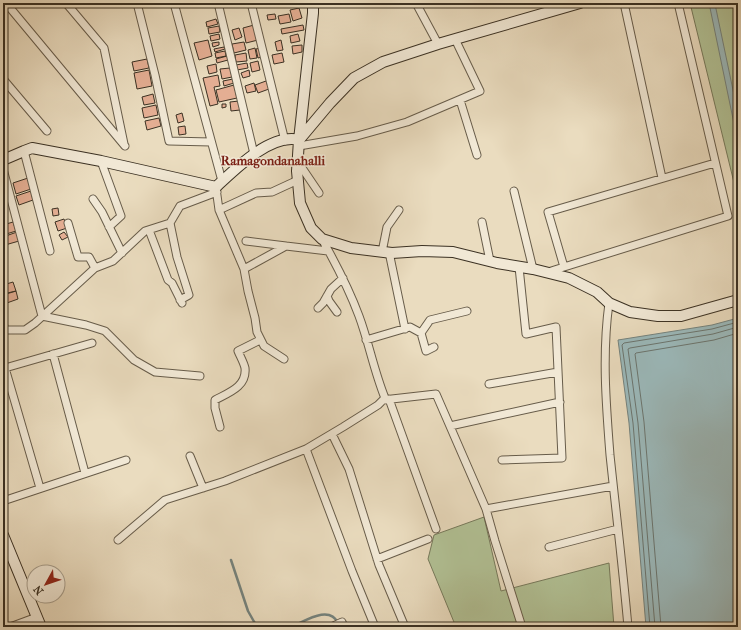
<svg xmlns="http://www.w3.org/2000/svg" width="741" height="630" font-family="'IM FELL French Canon',serif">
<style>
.green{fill:#b2c296;stroke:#767a5c}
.water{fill:#9bb9bb;stroke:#75837e}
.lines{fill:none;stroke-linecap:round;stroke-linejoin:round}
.shore{stroke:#6b756f;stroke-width:1}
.stream{stroke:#75837e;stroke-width:2.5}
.building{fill:#e4ae93;stroke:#3b3123}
.street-casing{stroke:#675c4a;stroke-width:9}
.secondary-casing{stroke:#3b3123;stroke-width:12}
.street{stroke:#f1e8d5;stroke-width:7}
.secondary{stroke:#f1e8d5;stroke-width:10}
.labels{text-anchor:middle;stroke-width:3;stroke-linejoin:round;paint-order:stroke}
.neighbourhood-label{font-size:13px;font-weight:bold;fill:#7a1f14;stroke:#f1e8d5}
</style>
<rect width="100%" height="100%" fill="#eadcbf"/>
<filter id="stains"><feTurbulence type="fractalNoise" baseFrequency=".005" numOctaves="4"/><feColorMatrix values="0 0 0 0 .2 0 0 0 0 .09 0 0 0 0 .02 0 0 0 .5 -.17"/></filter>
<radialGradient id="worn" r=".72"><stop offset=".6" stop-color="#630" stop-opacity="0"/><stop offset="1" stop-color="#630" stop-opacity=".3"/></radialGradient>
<path class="green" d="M690,3H738V199Z
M484,517L501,591L609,563L614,627H456L428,559L434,535Z"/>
<path class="water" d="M709,3L715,4L738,114V143Z
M738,318V627H646L629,423L618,340L712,325Z"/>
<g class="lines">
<path class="shore" d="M650,627L633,423L622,345L624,343L712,329L738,322
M655,627L638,423L628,349L630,348L713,334L738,327
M661,627L644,422L635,354L636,353L714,340L738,333"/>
<path class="stream" d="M231,560L248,611L257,627
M291,627C304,622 329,604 338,623"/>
</g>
<path class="building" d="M299,8L302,18L293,21L290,10Z
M275,14L276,19L268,20L267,15Z
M289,14L291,22L280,24L278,16Z
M216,19L218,24L207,27L206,22Z
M254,25L258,40L246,43L243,28Z
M303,25L304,30L282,34L281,29Z
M219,26L220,32L209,34L208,28Z
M239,28L242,37L235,40L232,30Z
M219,34L220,39L211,41L210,36Z
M298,34L300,41L291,43L290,36Z
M208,40L212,56L199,60L194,43Z
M281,40L283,50L277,51L275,42Z
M219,42V45L213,47L212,43Z
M244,42L246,50L234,53L232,44Z
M302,45V52L293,54L292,46Z
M224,47L225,49L215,52L214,49Z
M255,48L257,58L250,59L248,50Z
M260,48L262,57L258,58L256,49Z
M225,51L226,56L216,58L215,53Z
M246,53L247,61L236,62L235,55Z
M282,53L284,62L274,64L272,55Z
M227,56L228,60L217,63L216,59Z
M147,59L149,68L134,71L132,62Z
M258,61L260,70L252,72L250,63Z
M247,63L248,68L237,70L236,65Z
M216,64L217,72L209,74L207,66Z
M230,68L232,77L222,79L220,69Z
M149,70L152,86L137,89L134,73Z
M249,70L250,76L243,78L241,73Z
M218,75L220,86L214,87L218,104L210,106L203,78Z
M233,79L234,83L224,86L223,81Z
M266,81L269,89L258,93L255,85Z
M254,83L256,91L247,93L245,86Z
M234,85L237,98L219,102L216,90Z
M153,94L155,103L144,105L142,97Z
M239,101L240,110L231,111L230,102Z
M222,104H226V107L222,108Z
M156,105L158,115L144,118L142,108Z
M182,113L184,121L178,123L176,115Z
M159,118L161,126L147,130L145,121Z
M185,126L186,134L179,135L178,127Z
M28,178L31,189L16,194L13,183Z
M31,191L33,200L19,205L16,196Z
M58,208L59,215L53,216L52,209Z
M64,219L67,228L58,231L55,222Z
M13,222L16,231L3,235V225Z
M17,232L19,241L5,245L3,237Z
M64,232L68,237L62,240L59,235Z
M3,244L6,253L3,254Z
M13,282L16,291L3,294V285Z
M16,291L18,299L4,304L3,295Z"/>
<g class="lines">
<g class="street-casing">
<path id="street" d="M6,3L125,146
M66,3L104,48L124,144
M137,3L155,75L169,141L211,142
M174,3L222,181
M218,3L254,154
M251,3L285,141
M416,3L438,44
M624,3L662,178
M3,79L47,131
M460,100L477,155
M299,146L357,136L407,122L480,91L455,39
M24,151L50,251
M101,161L121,216L109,227
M298,162L319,193
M3,169L42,316
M216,188L219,210L256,193L272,192L298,180
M514,191L533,269
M93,199L102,212L122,253
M219,210L244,269L286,246L328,251
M482,222L490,261
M68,223L78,257H89L95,268
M170,223L177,257L189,295L180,300
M149,230L168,280L172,283L182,303
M246,241L286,246
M382,252L387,227L399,210
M389,252L405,329
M564,267L548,212L715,163
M244,269L248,291L255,318L257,332L264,346L284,359
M548,272L728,216L678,3
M327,296L329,301L337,312
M609,303C602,354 606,404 610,455C616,512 623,570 628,627
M318,308L323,303L331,289L343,278
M42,316L86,325L105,331L134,360L155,372L200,376
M3,323L5,330H25L35,323L95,268L113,261L145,231L170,223L180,206L217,192
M421,333L426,351L434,347
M366,340L410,327L421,333L430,320L467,311
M53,354L85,473
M489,384L558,372
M389,399L436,529
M383,400L436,394L486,509L613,486
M450,426L560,402
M220,427L215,408V400C228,393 247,387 245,368C244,363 240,356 238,351L260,340
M332,434L349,469L379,565L405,627
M306,449L352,571L375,627
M190,456L203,488
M502,460L562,458L556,327L526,334L519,267
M40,488L5,368L92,343
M3,501L126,460
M486,509L495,541L522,627
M118,540L165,500L225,481L306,449L343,427L378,405L385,398C374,371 369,343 359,316C349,289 336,264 322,239
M549,547L618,529
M377,559L428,539
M10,627L37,617
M331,627L342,622L344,627"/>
</g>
<g class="secondary-casing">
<path id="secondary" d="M313,3V13L299,140L297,171L300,203L311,228L322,239L351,248L392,253L422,251L453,252L497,263L533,269L569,278L597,292L609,303L630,312L658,316H681L738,300
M299,140L330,103L354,78L383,62L438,44L580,3
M3,160L24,151L32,148L101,161L216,187C235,169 271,133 299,140
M3,535L41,627"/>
</g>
<use href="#street" class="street"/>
<use href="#secondary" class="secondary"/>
</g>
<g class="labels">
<g class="neighbourhood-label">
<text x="273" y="165">Ramagondanahalli</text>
</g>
</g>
<rect width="741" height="630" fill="none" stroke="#eadcbf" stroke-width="16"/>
<rect x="4" y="4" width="733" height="622" fill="none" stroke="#3b3123" stroke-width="2"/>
<rect x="8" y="8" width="725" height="614" fill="none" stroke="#3b3123"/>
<g transform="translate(46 584) rotate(230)"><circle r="19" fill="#f1e8d5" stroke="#a89f8e"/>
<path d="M0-3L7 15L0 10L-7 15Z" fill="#8f2418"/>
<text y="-6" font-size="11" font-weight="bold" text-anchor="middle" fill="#3b3123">N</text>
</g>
<rect width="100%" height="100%" filter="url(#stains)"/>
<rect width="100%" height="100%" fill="url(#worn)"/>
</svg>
